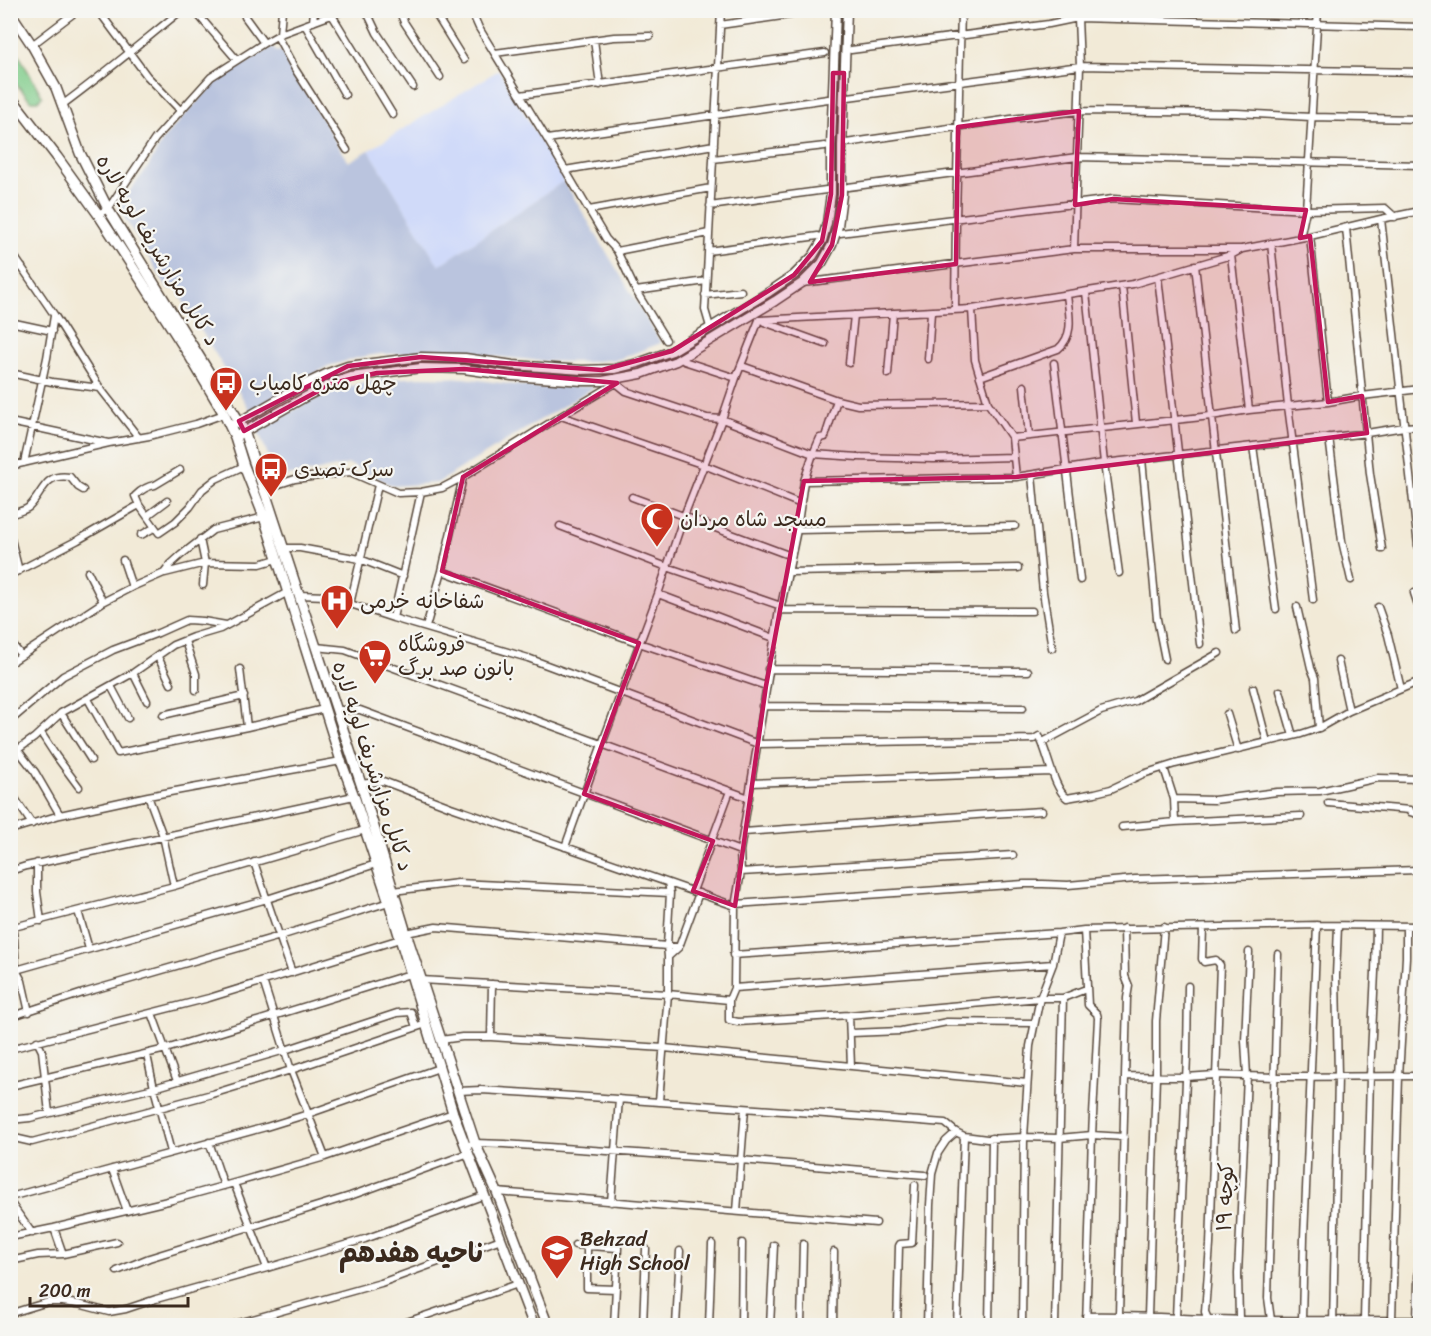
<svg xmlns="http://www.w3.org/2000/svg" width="1431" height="1336" font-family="Sriracha,'Playpen Sans Arabic',sans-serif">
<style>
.built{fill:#d0daf9}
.industrial{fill:#bac4de}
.green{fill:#80cc8a;stroke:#5e7b54;stroke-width:1.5}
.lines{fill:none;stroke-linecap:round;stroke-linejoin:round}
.minor-casing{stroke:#56473a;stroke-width:9}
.secondary-casing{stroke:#56473a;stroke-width:11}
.trunk-casing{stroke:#56473a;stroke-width:12}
.minor{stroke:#fff;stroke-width:6}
.secondary{stroke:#fff;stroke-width:8}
.trunk{stroke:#fff;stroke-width:9}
.marked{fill:#c2185b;fill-opacity:0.2;stroke:#c2185b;stroke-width:4.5;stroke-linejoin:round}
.labels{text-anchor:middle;stroke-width:4.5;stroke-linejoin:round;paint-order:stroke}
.street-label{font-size:21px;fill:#3b2a1e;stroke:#f6f6f2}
.poi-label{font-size:21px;fill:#3b2a1e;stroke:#f6f6f2;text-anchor:start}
.district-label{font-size:27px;font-weight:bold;fill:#3b2a1e;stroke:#f6f6f2}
</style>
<rect width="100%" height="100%" fill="#f6f6f2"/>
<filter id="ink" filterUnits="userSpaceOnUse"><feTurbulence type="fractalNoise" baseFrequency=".0167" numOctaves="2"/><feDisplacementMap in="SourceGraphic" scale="12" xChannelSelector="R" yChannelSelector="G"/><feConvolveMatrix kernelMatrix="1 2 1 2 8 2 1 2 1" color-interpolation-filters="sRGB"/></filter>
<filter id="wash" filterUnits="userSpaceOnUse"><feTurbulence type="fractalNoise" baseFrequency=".008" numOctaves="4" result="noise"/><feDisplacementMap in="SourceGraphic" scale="24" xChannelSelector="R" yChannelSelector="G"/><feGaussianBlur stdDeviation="1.35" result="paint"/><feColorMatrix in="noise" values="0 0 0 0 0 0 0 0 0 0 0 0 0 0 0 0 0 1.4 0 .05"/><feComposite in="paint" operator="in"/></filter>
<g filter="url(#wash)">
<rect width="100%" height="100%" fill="#f2ead7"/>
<path class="built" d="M499,70L564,181L439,266L369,150Z"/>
<path class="industrial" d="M273,46L277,52L281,50L348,162L369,150L439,266L564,181L661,343L619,359L587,362L543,361L458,353L380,354L361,357L328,366L251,412L180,296L179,288L168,289L119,209L122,201L148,167L164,138L217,80Z
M421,377L464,378L538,388L596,386L437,483L393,486L349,464L314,472L277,477L258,431L315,398L339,389L377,380Z"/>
<path class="green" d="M11,41L42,96L38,101H31L11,78Z"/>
</g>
<g filter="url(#ink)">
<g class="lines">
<g class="minor-casing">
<path id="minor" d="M98,10L147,76L181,111
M194,10L237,60
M244,10L245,17L264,43
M366,10L377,33L413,87
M399,10L404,22L440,77
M433,10L464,60
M471,10L479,28L547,139L606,239L617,251L636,291L666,340
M332,15L393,115
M313,22L314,10
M305,25L345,95
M720,25L824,10
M280,34L282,10
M277,36L295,69L347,150
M594,40L600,85
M32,45L78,10
M851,50L1049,24L1078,18L1420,27
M495,53L614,37L650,36
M520,95L825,53
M848,97L1080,66L1420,72
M62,105C103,75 142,42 182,10
M547,139L828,99
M846,143L1011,119L1079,111L1237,113L1311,117L1420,119
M713,159L825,146
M565,170L714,145
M848,187L1077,157L1420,165
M710,206L826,190
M589,210L711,188
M98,214L108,209L155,139L211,77L264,43L280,34L345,10
M1381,219L1418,546
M1346,228L1370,474L1382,549
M840,233L1113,199L1306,210L1385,208L1395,217
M1310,236L1328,402
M1300,238L1306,210L1318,10
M1271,243L1288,406L1313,600
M1074,249L1080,66L1078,18V10
M10,250L55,316L100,388L139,438
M617,251L709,233
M708,251L818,236
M1231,255L1249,410
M1195,265L1236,631
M10,269L22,267
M1158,277L1200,644
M802,283L1074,249H1241
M1122,286L1136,423
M636,291L706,281
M1086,292L1104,463L1119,573
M705,295L741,291
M972,309L975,360L988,403L1012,438L1016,477
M955,310L956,218L961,10
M759,320L972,309L1133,284L1231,255L1242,249L1310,236L1381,219L1420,211
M10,322L52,331
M764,322L825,344
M710,327L705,310L721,10
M928,359L931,312
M684,361L736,378
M849,363L854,315
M1054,363L1080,580
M742,366L837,400L858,405L988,403
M10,373L52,382L100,388
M888,374L893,313
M980,377L1058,349C1075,335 1069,314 1067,295
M616,383L626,391L707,418L722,419L813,454L858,457L934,459L1014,457
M1024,386L1029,436
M561,416L704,465L801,504
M10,422L108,443
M1329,437L1342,541L1351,580
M1012,438L1211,416L1249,410L1328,402L1362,396L1420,389
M1253,446L1276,609
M1142,459L1157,619L1165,659
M24,463L47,358L54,316
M10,466L109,443L149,436L196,424L224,414
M180,470L155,485C148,486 140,491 135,496L139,505L159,533L175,522L190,507L202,490L216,479L244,466
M1032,475L1043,592L1052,648
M804,481L1016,477L1104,463L1367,433L1404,427L1420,426
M264,489L295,479L350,472L398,493L421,492L442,488L463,477L561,416L616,383V380
M632,497L791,556
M10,515C16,512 24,511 29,507C44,493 43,473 70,477L78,487L83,490
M147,516L167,501
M560,526L667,567L781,606
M797,530L1015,526
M10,535L19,571
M141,535L154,528
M200,539L205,563L203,585
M284,548H300L360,559L403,576
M123,560L132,587
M442,571L639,643L766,686
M88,572L103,602
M789,572L1018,568
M165,573L205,563L260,564L277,559
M10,575L78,540L139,505
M1414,593L1420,611
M658,594L774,638
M299,595L326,596L393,618L528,658L758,744L1034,739L1039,736C1048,752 1053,788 1067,798L1095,793L1111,789L1143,774L1175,764L1301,734L1319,728L1349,711L1420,681
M350,604L378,485
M1297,607L1311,668L1315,678L1319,728
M1378,607L1388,635L1401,689
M779,610L1032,611
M393,618L421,492
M426,627L442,571L463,477
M185,641L196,674V690
M10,642L21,655
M316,647L345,650L749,798
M158,657L171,684
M1338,661L1349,711
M10,663L103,602L132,587L164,573L171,564L181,555L213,530L264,517
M240,669L247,727
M768,669L1028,671
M133,673L147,701
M111,686L128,718
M1253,688L1267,742
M1280,691L1293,736
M88,699L118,753L247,727L324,709
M762,706L1023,708
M336,710H360L740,851
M61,713L91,760
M1227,714L1238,750
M163,715L244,696
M10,721L63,676L113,650L158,633L187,620L203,621L226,625
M41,733L56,756L79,787
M1043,742L1101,711L1135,701L1219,653
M17,749L35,772L60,815
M10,755L34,738L61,713L133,673L173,645L193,637L220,629L288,592
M1164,768L1174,799L1214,800L1277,792L1320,791L1378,778L1420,779
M751,783L1051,772
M361,784L383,781L451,807L735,906
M10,791L32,824
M148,796L163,836L174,886
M1174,799L1175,822
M1328,803L1410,810V812L1420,815
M1122,827L1175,822L1301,816
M10,830L60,815L148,796L341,761
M744,832L990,814L1042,811
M565,847L602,744L658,594L684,516L722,419L736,378L759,320
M254,862L292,973
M37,863V892L41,921
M10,871L26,866L354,796
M741,872L1013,855
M393,891L458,883L670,893L668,883
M693,891L730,791
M736,904L1024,884H1043L1068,885L1135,879L1418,870
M78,911L89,949
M10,914L14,939L16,970L22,981L29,1012
M10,928L174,886L365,830
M1203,928L1202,959L1204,962L1216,960L1220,965L1210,1245L1205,1312L1208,1319L1209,1326
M1084,930L1088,1005L1097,1014L1098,1018L1092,1135L1086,1326
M406,933L436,927L679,947
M733,955L1059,933L1084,930L1317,925L1420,926
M668,957L667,946L670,893
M16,970L267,899L376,864
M421,980L668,994L729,1000L734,988L735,906L741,872L740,851L779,610L781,606L797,530L804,481L813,454L820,438L825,437L837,400
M263,981L291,1070L325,1157
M10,985L22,981
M734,988L1053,964
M729,1000V1020L738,1022L849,1015L1040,998H1063L1086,989
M152,1013L177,1081
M849,1015L851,1066
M10,1017L83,993L280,936L389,902
M851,1033L901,1031L947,1022L1034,1023
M491,1037L492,984
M441,1040L462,1037H491L664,1048L1027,1083
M37,1041L42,1051L49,1113
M10,1049L209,998L400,939
M147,1055L154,1088L171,1152
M1126,1076L1186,1077L1215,1075L1275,1077L1420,1076
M10,1086L166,1049L410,974
M458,1091L481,1090C636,1099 791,1112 945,1123L956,1132L964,1136L987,1139L1024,1137L1059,1138L1092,1135L1124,1137
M659,1101L668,994V957L679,947L699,893
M10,1120L30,1118L154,1088L285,1050L397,1013L411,1012L416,1027
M10,1137L32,1142L212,1094L291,1070L426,1024
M209,1142L224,1186
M466,1146L475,1143L504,1144L740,1160L925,1175
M112,1169L127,1211
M234,1183L267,1268
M497,1192L876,1223
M10,1197L266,1127L308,1114L439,1068
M10,1202L32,1233
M611,1202L619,1099
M737,1211L745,1109
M54,1228L63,1254
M10,1237L54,1228L172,1200L234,1183L325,1157L453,1113
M575,1245L618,1248L614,1326
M587,1246V1288L616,1289
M10,1261L38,1255L63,1254L117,1242
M117,1271L149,1258L350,1196L469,1153
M12,1313L48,1302H62L78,1304L109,1312L126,1309L156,1299L267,1268L365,1239L485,1195
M1119,1315L1127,998L1129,986L1125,976L1124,928
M1086,1316C1128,1315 1169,1318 1210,1319C1280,1321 1350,1320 1420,1320
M1148,1316L1156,1077V1021L1164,927
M1176,1318L1187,1056L1188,986
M1239,1319L1238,1274L1247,1076L1245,1041L1249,952
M1271,1320L1268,1298L1278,954
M1302,1320L1304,1237L1317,925
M1364,1320L1370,1076L1375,972L1376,926
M1392,1320L1399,1076L1406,957V926
M1417,1320L1420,1211
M228,1326L381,1283L501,1239
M395,1326L518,1284
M643,1326L646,1249
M676,1326L680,1251
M709,1326L712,1244
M741,1326L742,1243
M770,1326L774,1245
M801,1326L803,1244
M833,1326L834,1252
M897,1326L899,1246L900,1244L912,1243L915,1185
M927,1326L930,1205L932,1174L938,1153L946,1141L956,1132
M957,1326L964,1136
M989,1326L992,1138
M1022,1326L1024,1137L1030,1046L1040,998L1053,964L1059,933
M1055,1326L1063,998
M1333,1326L1338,1076L1336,976L1338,926"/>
</g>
<g class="secondary-casing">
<path id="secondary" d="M230,427L301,386L328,373L348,366L421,357L465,358L513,365L582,370L614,369L638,363L672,351L769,292L794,275L813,256L822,241L827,223L831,194V146L836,10
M235,437L307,396L333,383L351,377L421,368L464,369L512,376L583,381H603L641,374L676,361L775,301L802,283L822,263L832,245L838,226L842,195V146L847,10"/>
</g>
<g class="trunk-casing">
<path id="trunk" d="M10,12L32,45L56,88L80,153L108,209L239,421L244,431L254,462L267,498L361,784L406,933L475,1143L497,1192L548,1326
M10,96L57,157L98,214L132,266L189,355L224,414L235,437L244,466L264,517L341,761L354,796L389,902L453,1113L534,1326"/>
</g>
<use href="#minor" class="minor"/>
<use href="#secondary" class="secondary"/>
<use href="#trunk" class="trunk"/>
</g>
</g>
<path class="marked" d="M833,73H844L842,195L832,245L810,282L956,264L958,127L1079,111L1075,205L1113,199L1306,210L1300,238L1310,236L1328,402L1362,396L1367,433L1016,477L804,481L766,686L735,906L693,891L713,841L584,794L639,643L442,571L463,477L617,383L464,369L377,373L333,383L244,431L239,421L348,366L421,357L602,370L672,351L794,275L822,241L831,194Z"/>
<defs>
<g id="bus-pin" transform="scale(1.725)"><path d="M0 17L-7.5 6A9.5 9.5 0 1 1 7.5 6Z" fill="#c8321e" stroke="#f6f6f2"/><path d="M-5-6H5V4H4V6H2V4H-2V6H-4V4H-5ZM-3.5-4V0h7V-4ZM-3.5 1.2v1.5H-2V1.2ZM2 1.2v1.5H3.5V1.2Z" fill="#fff"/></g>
<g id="mosque-pin" transform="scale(1.725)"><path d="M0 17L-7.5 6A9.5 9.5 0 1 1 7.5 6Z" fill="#c8321e" stroke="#f6f6f2"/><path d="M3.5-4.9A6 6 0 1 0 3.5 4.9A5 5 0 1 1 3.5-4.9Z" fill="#fff"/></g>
<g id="hospital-pin" transform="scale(1.725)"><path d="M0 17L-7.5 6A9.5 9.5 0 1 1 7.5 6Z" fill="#c8321e" stroke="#f6f6f2"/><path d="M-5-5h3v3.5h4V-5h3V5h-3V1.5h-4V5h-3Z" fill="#fff"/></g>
<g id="supermarket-pin" transform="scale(1.725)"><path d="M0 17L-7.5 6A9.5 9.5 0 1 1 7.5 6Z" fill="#c8321e" stroke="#f6f6f2"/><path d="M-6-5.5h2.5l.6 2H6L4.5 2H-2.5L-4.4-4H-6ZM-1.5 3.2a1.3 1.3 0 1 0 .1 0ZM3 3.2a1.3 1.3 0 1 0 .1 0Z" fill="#fff"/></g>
<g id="school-pin" transform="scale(1.725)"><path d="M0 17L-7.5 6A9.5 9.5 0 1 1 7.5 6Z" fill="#c8321e" stroke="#f6f6f2"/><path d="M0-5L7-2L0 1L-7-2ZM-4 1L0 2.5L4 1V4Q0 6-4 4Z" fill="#fff"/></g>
</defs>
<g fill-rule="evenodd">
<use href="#bus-pin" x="226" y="383"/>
<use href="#bus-pin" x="271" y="469"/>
<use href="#mosque-pin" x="657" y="519"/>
<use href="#hospital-pin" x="337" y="601"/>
<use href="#supermarket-pin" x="375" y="656"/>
<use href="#school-pin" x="557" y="1251"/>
</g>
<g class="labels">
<g class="street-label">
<text transform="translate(158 250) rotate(59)" y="7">د کابل مزارشریف لویه لاره</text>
<text transform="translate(373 766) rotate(72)" y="7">د کابل مزارشریف لویه لاره</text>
<text transform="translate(1225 1197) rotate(-88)" y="7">کوچه ۱۹</text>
</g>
<g class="poi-label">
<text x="249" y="390">چهل متره کامیاب</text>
<text x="294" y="476">سرک تصدی</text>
<text x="680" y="526">مسجد شاه مردان</text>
<text x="360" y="608">شفاخانه خرمی</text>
<text x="398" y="651">فروشگاه<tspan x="398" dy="24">بانون صد برگ</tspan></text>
<text x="580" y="1246">Behzad<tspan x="580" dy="24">High School</tspan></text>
</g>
<g class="district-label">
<text x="411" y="1262">ناحیه هفدهم</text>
</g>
</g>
<rect width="1431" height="1336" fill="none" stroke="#f6f6f2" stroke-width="36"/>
<path d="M30 1297v9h158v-9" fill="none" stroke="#3b2a1e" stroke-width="3"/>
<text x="39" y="1297" font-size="18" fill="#3b2a1e" stroke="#f6f6f2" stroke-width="4.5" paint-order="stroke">200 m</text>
</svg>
